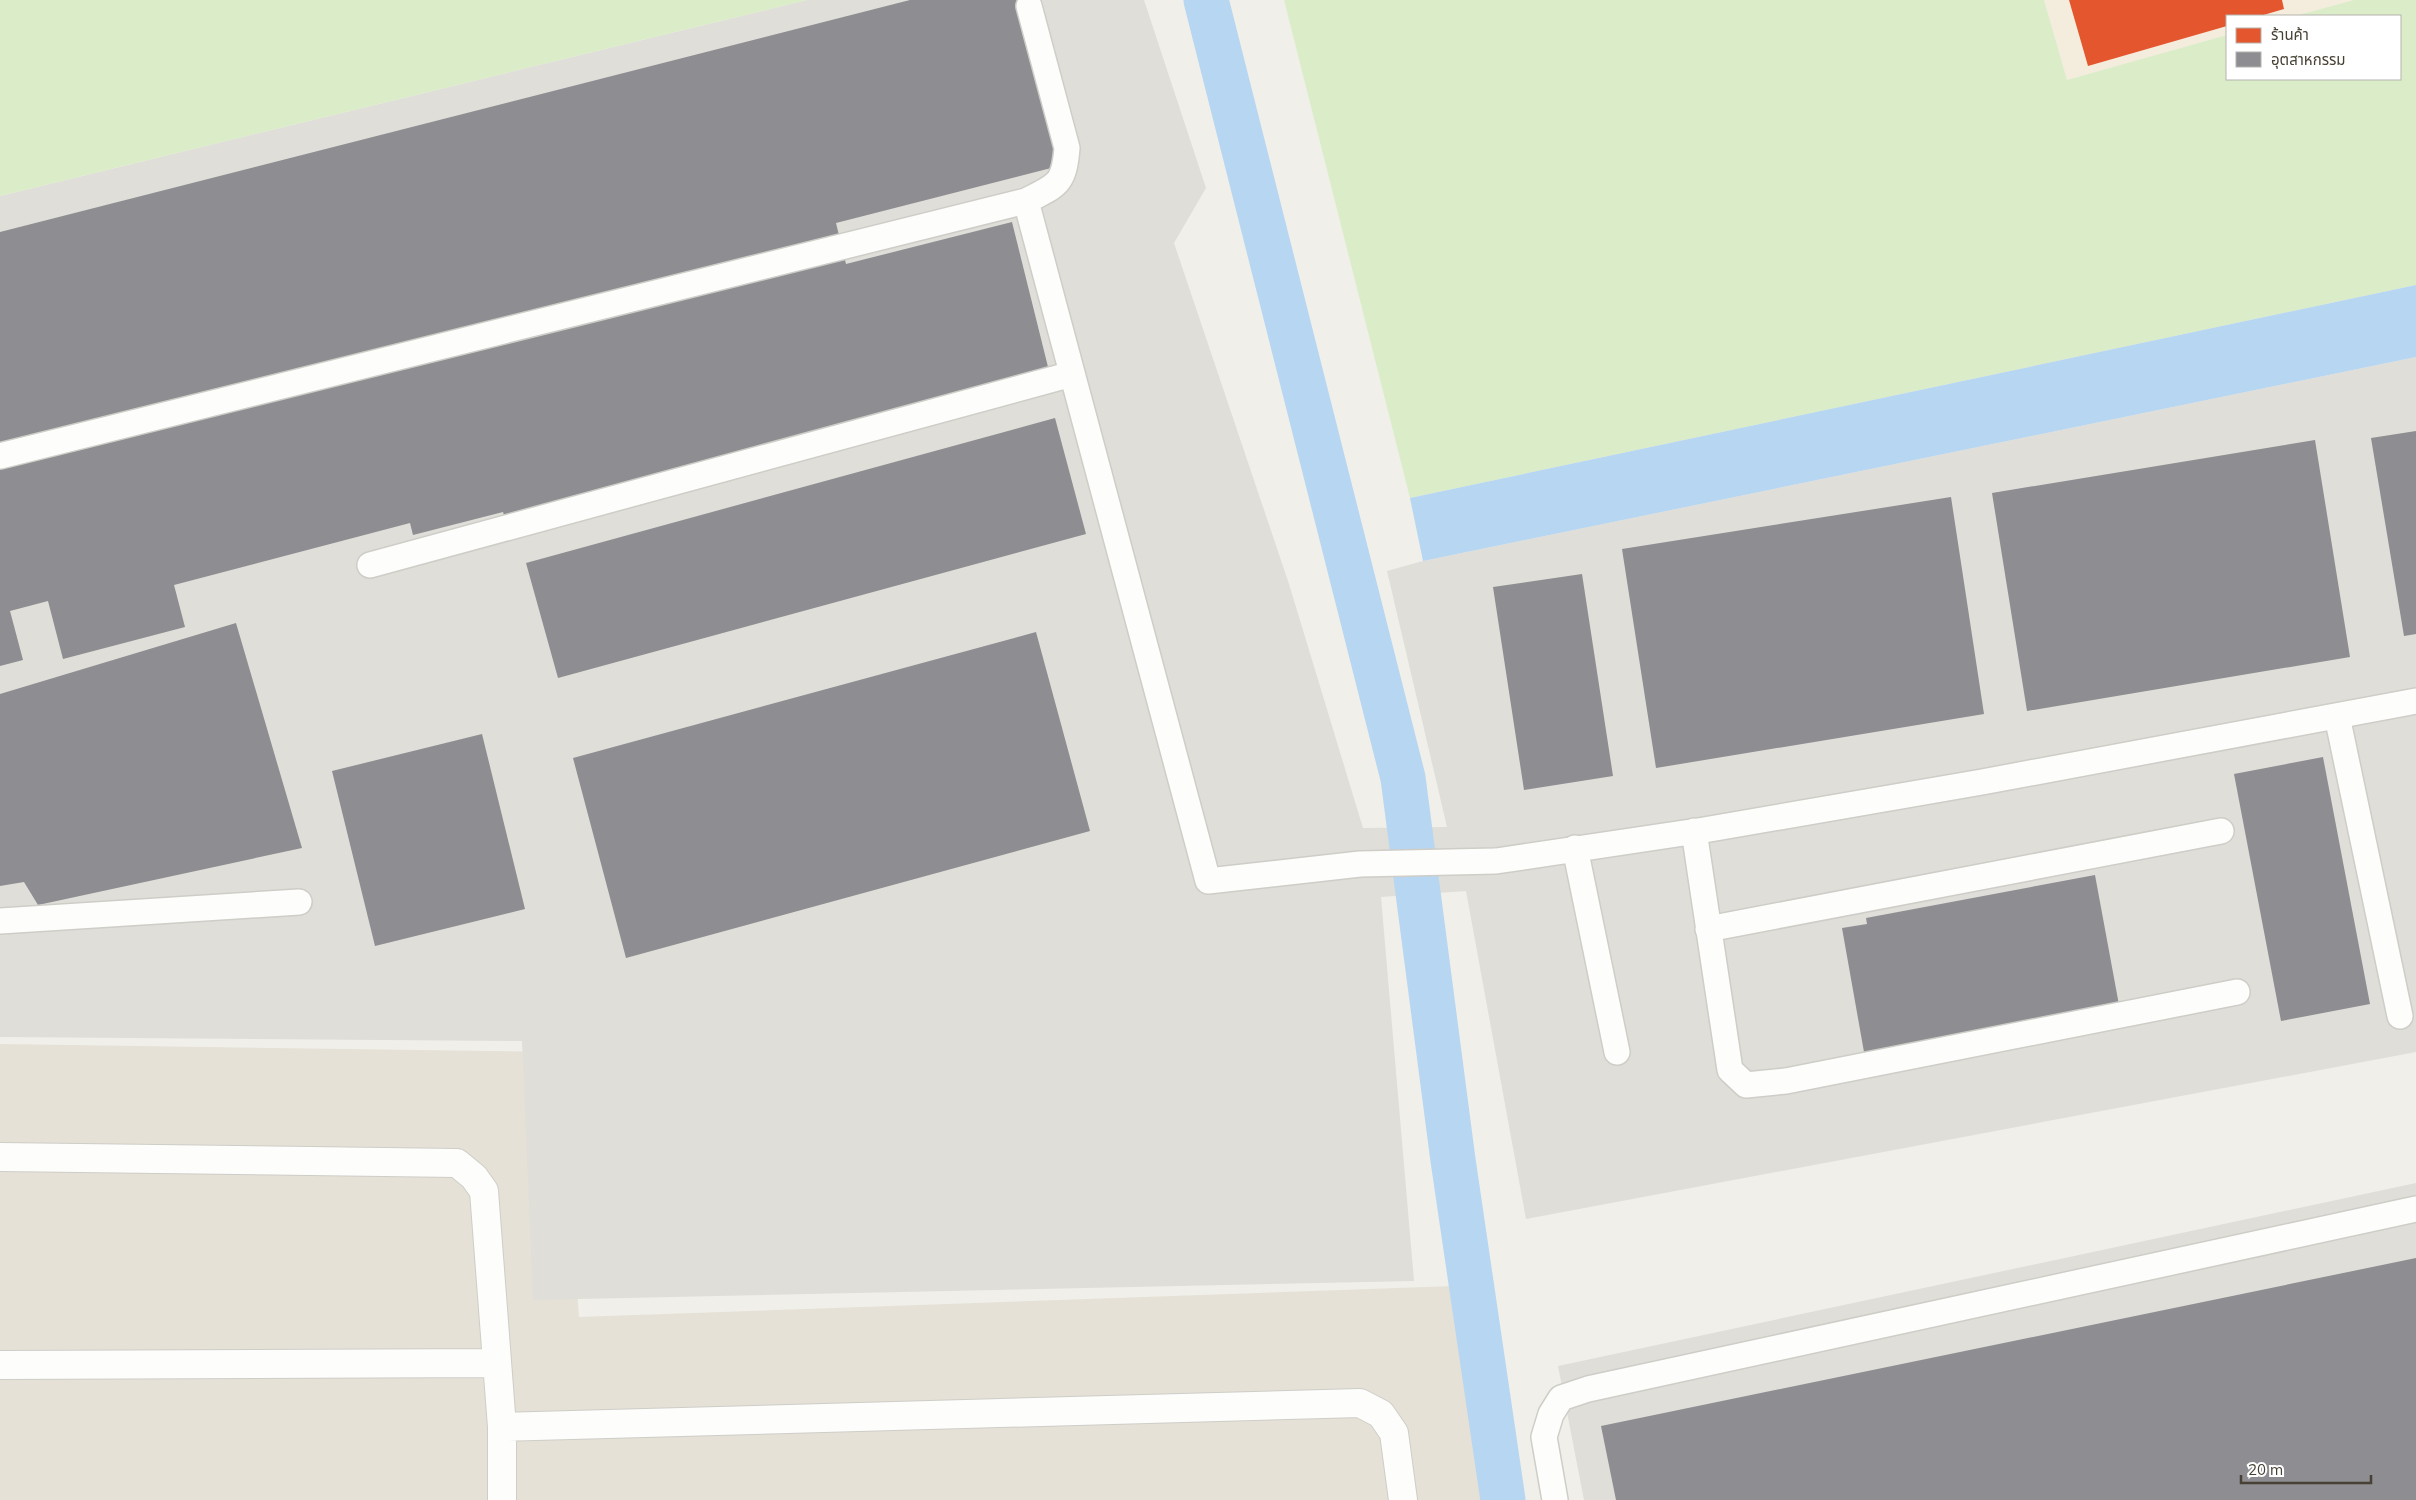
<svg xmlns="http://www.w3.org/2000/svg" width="2416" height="1500" font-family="Mulish,'Noto Sans Thai',sans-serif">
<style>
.residential{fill:#e5e1d7}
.commercial{fill:#f4ecdc}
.industrial{fill:#e0ded8}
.green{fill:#dbedc8}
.water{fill:#b7d6f1}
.shops{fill:#e4572e}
.industry{fill:#8d8d92}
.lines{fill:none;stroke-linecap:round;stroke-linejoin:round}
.canal{stroke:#b7d6f1;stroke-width:45}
.lane-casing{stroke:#cecdc7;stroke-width:28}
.street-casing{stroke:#cecdc7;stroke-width:30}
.lane{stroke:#fdfdfc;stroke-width:25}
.street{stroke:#fdfdfc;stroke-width:28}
</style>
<rect width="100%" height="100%" fill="#f0efea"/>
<path class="residential" d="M0,1044L560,1052L579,1317L1453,1286L1487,1500H0Z"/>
<path class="commercial" d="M2044,0H2353L2295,16H2227V35L2067,80Z"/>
<path class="industrial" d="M807,0H1144L1206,188L1174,243L1289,584L1363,828L1447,827L1387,571L1423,561L2416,357V1052L1526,1219L1466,891L1381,897L1414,1281L533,1300L522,1041L0,1037V196Z
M2416,1183V1500H1584L1558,1366Z"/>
<path class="green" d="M0,0H807L0,196Z
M1284,0H2044L2067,80L2227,35V79H2400V16H2295L2354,0H2416V285L1410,498Z"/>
<path class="water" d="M2416,285V357L1423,561L1410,498Z"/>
<path class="shops" d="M2069,0H2282L2284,9L2260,16H2227V26L2088,66Z"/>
<path class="industry" d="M910,0H1017L1059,166L836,223L846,264L1012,222L1051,379L822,437L827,454L741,476L506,522L503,512L413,535L410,523L174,585L185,627L63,659L48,601L10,611L23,660L0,666V232Z
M1055,418L1086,534L558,678L526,563Z
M2416,431V634L2404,636L2371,438Z
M2315,440L2350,657L2027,711L1992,493Z
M1951,497L1984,714L1656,768L1622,549Z
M1582,574L1613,776L1524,790L1493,587Z
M236,623L302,848L38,905L24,882L0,886V694Z
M1036,632L1090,831L626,958L573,758Z
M482,734L525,909L375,946L332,771Z
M2323,757L2370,1004L2281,1021L2234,774Z
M2095,875L2119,1005L1864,1052L1842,928L1867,924L1866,918Z
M2416,1258V1500H1616L1601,1426Z"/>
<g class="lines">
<path class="canal" d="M1206,0L1403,778L1453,1160L1503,1500"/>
<g class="lane-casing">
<path id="lane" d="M1026,201C1057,185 1064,185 1067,148L1029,6
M0,456L1026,201L1208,881L1360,864L1496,861L1704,830L1982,782L2416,701
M370,565L1072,374
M2337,716L2400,1016
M1694,831L1730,1070L1746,1085L1786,1081L2237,992
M1575,848L1617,1052
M0,921L299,902
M1708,929L2221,831
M1555,1500L1544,1437L1551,1414L1561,1398L1588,1389L2416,1209"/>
</g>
<g class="street-casing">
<path id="street" d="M0,1157L457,1163L474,1177L484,1191L502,1427V1500
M0,1365L496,1363
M502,1427L1360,1403L1381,1414L1394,1433L1403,1500"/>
</g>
<use href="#lane" class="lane"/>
<use href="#street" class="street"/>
</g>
<rect x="2226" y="15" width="175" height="65" fill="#ffffff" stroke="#b5b3ae"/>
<rect x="2236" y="28" width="25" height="15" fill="#e4572e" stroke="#b5b3ae"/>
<text x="2271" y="40" font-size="15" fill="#474135">ร้านค้า</text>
<rect x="2236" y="52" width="25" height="15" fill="#8d8d92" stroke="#b5b3ae"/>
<text x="2271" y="65" font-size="15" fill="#474135">อุตสาหกรรม</text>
<path d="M2241 1475v8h130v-8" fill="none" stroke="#474135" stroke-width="2.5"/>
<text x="2248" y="1475" font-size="15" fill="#474135" stroke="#ffffff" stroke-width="4" paint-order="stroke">20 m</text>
</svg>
